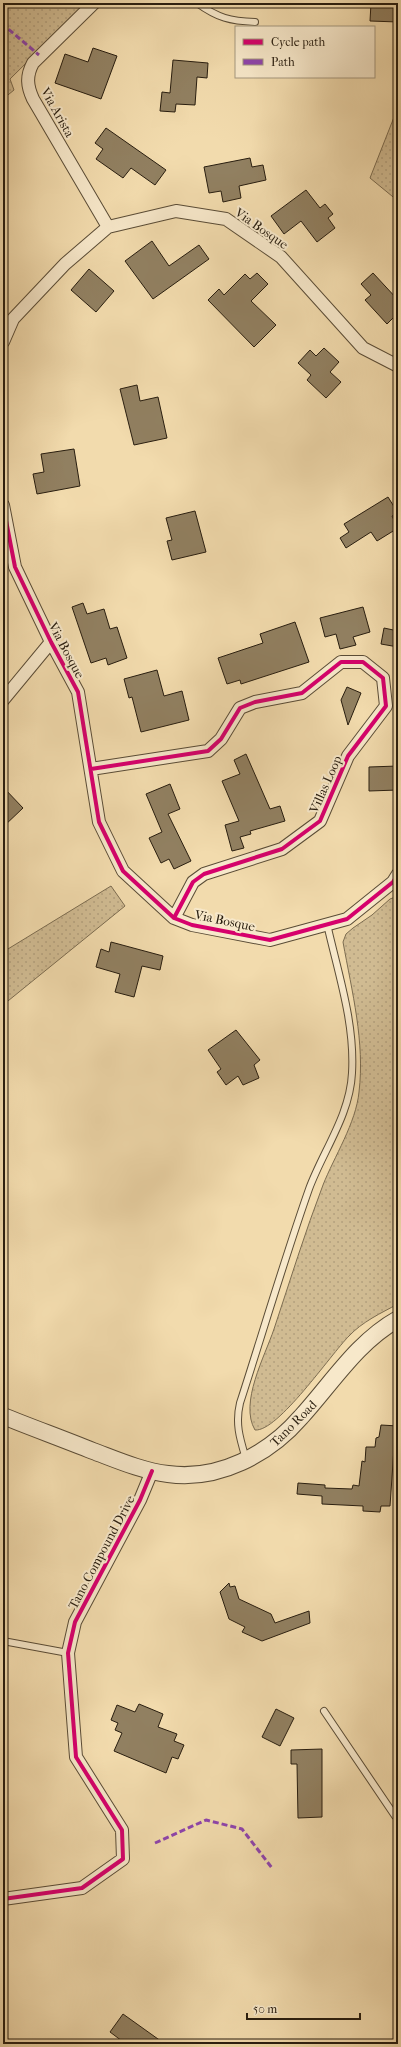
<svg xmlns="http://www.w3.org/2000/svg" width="401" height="2047" font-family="'IM FELL French Canon',serif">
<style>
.grass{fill:url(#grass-dots);stroke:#7c6c50}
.building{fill:#918061;stroke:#281d0f}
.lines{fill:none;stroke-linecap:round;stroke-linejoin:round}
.service-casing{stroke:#5a4c36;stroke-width:8}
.minor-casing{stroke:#5a4c36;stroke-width:14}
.tertiary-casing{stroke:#5a4c36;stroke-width:18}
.service{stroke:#f7e8ca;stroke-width:6}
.minor{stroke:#f7e8ca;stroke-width:12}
.tertiary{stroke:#f7e8ca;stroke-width:16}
.quiet{stroke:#8e44ad;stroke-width:3;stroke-dasharray:6 3;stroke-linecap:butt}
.cycleway-casing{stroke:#f7e8ca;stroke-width:6}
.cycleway{stroke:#d6006c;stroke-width:4}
.labels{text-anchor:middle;stroke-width:4;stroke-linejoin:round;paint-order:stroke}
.street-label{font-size:13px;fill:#281d0f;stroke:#f7e8ca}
</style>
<defs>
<pattern id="grass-dots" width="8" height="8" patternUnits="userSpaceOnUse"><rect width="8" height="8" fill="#d0bb92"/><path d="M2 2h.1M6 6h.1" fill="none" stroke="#b3a07d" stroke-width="1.8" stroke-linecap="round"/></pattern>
</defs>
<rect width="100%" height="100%" fill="#f2dbad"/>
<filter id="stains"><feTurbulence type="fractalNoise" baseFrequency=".005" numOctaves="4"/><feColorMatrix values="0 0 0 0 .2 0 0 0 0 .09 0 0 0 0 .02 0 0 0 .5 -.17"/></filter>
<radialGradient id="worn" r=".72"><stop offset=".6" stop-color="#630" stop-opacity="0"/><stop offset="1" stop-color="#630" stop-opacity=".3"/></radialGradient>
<path class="grass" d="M3,3H87L10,79L14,90L3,99Z
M398,107V201L370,178Z
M111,886L125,906L3,1005V952Z
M398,896V1304C381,1313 362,1322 349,1336C331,1354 278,1432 255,1430C239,1403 265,1356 274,1329C290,1281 305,1232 323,1185C334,1157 356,1123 359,1092C365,1042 352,992 343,942L346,934L353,928L372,915L390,899Z"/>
<path class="building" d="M371,3H398V22L370,21Z
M93,48L117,56L101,99L55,83L65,54L88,62Z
M173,60L208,63L207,78L197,77L195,105L176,104L175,112L160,111L162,92L170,93Z
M106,128L166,170L155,185L131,168L123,178L96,159L103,149L95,143Z
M250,158L252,167L263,165L266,180L239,186L241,198L223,202L221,191L209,193L204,167Z
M306,190L320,208L325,204L333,214L328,218L335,228L317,242L301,221L284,234L271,216Z
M152,241L169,266L199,245L209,259L153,299L125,261Z
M89,269L114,291L96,312L71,290Z
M257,273L268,284L251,301L276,325L254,347L208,300L219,289L224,295L245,274L250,279Z
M373,273L398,300V313L387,324L365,300L371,295L361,284Z
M324,348L339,362L330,372L341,382L326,398L307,380L311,375L298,363L310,350L316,356Z
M137,385L140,401L158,397L167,438L134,445L120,389Z
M74,449L80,486L37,494L33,474L44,472L41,454Z
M388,497L398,513L392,516L398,528L377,541L371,532L346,548L340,538L349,532L344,524Z
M195,511L206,552L172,560L167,541L172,540L166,518Z
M83,603L87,614L104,609L110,629L117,627L127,658L108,665L106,658L91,663L72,607Z
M363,607L370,632L353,637L356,645L340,649L336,634L325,637L320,618Z
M295,622L309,662L241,684L240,680L227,684L218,658L263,643L260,634Z
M384,628L398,631V647L381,644Z
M157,670L164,696L182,691L189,720L141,732L132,697L129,698L124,679Z
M347,687L361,693L348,725L341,700Z
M246,754L270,809L280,806L285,821L250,831L251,834L240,837L244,848L232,851L225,825L239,821L222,781L240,774L234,760Z
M398,766V790L369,791V767Z
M170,784L180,809L168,814L191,861L174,869L169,859L161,863L149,838L162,832L146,794Z
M3,787L23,808L3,827Z
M111,942L163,956L160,970L142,966L134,997L115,992L120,974L96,967L101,949L109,952Z
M236,1030L260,1060L254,1065L259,1078L243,1085L238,1076L226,1085L217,1072L221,1069L208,1050Z
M381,1425L398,1426V1448H394L390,1506H381L380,1512L363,1511V1506L322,1504V1496L297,1494L298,1483L325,1485V1488L352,1489L353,1485L359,1486L362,1461L365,1462L366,1447H375L376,1438L379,1437Z
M229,1583L230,1587L235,1586L239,1599L271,1614L275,1623L309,1611L310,1623L262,1641L242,1632L245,1627L229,1619L220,1592Z
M139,1704L163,1714L158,1727L177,1734L174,1741L184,1745L178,1759L172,1757L166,1773L114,1751L122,1733L115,1730L118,1723L111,1720L117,1705L135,1712Z
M276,1709L294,1718L280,1746L262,1737Z
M322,1749V1817L298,1818L297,1764H291V1750Z
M123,2014L165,2044H126L110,2032Z"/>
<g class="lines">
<g class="service-casing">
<path id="service" d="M197,3C218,18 230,21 255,22
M246,1459C240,1439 235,1424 240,1403C263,1332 284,1260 309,1189C323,1151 350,1115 352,1073C355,1023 338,973 327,924
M3,1641L68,1653
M324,1711L395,1816L398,1819"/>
</g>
<g class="minor-casing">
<path id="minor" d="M94,3L33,63C26,76 27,86 33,99L108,227
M3,342L13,319L65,264L108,227L176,211L226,219L281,257L363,348L398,366
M3,505L15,567L51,642L78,692L99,822L123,871L174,918L192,925L270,940L347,919L393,882L398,874
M3,700L51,642
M91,769L208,751L221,739L240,708L255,702L302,693L341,662H363L383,678L386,706L348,756L320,821L282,849L204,874L193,882L174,918
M3,1899L82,1888L123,1859L122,1830L76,1757L68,1653L75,1622L140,1500L152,1471"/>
</g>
<g class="tertiary-casing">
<path id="tertiary" d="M3,1416C33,1428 63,1439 93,1451C117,1460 142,1471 168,1474C219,1481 269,1454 301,1417C332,1383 357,1342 398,1319"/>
</g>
<use href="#service" class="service"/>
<use href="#minor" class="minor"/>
<use href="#tertiary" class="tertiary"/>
<path class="quiet" d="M3,4L5,6L7,28L39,55
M155,1843L206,1820L242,1829L272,1868"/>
<g class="cycleway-casing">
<path id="cycleway" d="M3,505L15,567L51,642L78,692L99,822L123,871L174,918L192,925L270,940L347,919L393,882L398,874
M91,769L208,751L221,739L240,708L255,702L302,693L341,662H363L383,678L386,706L348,756L320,821L282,849L204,874L193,882L174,918
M3,1899L82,1888L123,1859L122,1830L76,1757L68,1653L75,1622L140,1500L152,1471"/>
</g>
<use href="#cycleway" class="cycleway"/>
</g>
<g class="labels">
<g class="street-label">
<text transform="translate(58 112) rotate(61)" y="5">Via Arista</text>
<text transform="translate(262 228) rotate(35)" y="5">Via Bosque</text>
<text transform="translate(67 650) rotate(62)" y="5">Via Bosque</text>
<text transform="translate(325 784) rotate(-66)" y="5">Villas Loop</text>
<text transform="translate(225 920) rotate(12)" y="5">Via Bosque</text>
<text transform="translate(293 1423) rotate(-45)" y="5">Tano Road</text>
<text transform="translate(101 1552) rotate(-62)" y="5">Tano Compound Drive</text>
</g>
</g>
<rect width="401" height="2047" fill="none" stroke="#f2dbad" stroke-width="16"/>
<rect x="4" y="4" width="393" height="2039" fill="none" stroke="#281d0f" stroke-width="2"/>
<rect x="8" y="8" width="385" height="2031" fill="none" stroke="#281d0f"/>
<rect x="235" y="26" width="140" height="52" fill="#f7e8ca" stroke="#a4977f"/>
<rect x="243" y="39" width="20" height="6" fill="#d6006c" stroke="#a4977f"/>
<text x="271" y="46" font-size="12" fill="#281d0f">Cycle path</text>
<rect x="243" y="59" width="20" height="6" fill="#8e44ad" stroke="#a4977f"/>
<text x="271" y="66" font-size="12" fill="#281d0f">Path</text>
<path d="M247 2013v6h113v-6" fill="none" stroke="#281d0f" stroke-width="2"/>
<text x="253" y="2013" font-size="12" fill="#281d0f" stroke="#f7e8ca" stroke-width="3" paint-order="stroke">50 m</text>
<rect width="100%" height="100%" filter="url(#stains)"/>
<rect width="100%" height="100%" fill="url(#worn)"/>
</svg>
